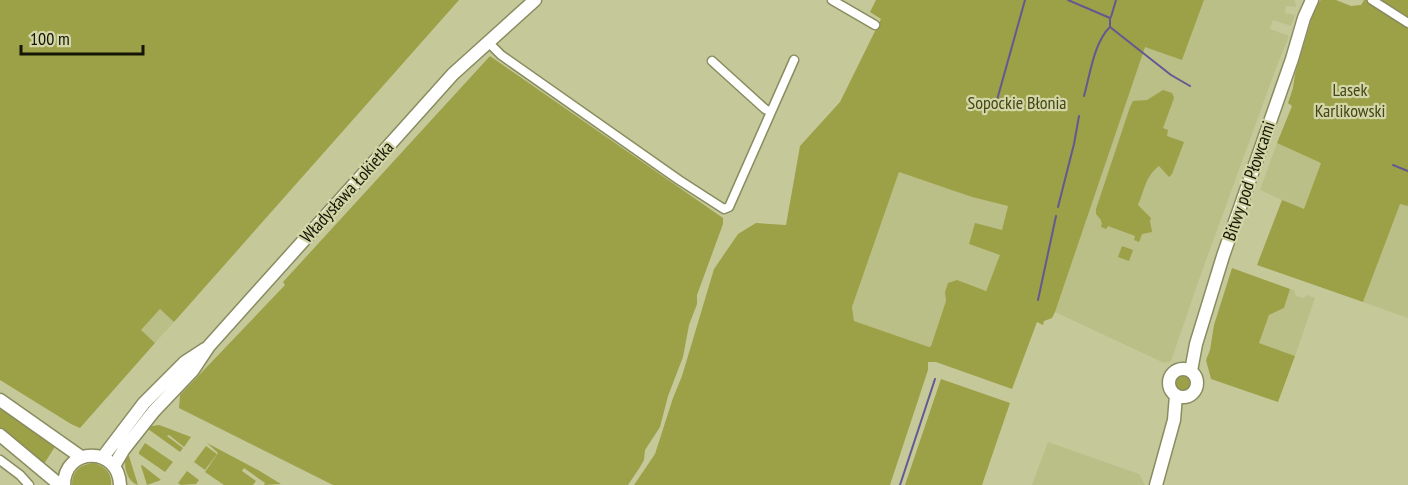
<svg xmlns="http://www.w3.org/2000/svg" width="1408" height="485" font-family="'PT Sans Narrow',sans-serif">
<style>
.built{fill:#babe87}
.green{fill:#9ca047;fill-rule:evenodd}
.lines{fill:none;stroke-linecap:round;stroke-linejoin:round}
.stream{stroke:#645892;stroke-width:2}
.street-casing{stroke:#898c5f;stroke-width:11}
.secondary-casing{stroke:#898c5f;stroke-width:15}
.street{stroke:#fff;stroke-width:8}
.secondary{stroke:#fff;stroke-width:12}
.labels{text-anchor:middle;stroke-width:4.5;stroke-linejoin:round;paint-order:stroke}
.park-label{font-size:18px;fill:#444518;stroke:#d2d6a6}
.street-label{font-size:18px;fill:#141504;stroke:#d2d6a6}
</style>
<rect width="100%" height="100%" fill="#c5c999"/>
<path class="built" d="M1204,0H1295L1296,7L1286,6L1285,13L1295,15L1291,26L1273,20L1270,29L1289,36L1275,71L1201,274L1171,361L1164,363L1055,312L1145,46L1182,60Z
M1277,143L1321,163L1304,210L1260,190Z
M899,172L972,197L1008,206L1002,230L975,226L969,244L1001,255L985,291L957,281L945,292L946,301L931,346L929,347L854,321L852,307Z
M1400,203L1408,206V318L1363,302Z
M1290,289L1294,290L1296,296L1299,297L1303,298L1308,295L1315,298L1295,356L1259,343L1269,315L1284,308Z
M160,309L174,322L155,343L141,330Z
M1048,442L1139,474L1145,485H1032Z"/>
<path class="green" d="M0,0H459L174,322L160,309L141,330L155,343L80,428L71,424L0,380Z
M876,0H1204L1182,60L1145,47L1055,312L1052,318L1044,321L1043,325L1037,322L1012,389L936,362H928V370L890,485H634L655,454L673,398L682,376L714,269L738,234L756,223L786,225L800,146L840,102L881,19L870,12ZM899,172L972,197L1008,206L1002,230L975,223L969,244L1000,255L986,291L957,280L948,283L945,292L946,301L931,346L929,347L854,321L852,307Z
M1321,0H1336L1351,6L1361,5L1364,0H1408V206L1400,204L1363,302L1257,265L1282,200L1304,209L1321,163L1277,143L1292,106L1288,103L1293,88L1295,74L1316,4Z
M490,56L723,218V224L697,295V304L689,325L683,357L668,396L660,427L645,450L644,460L640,467L628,485H333L179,408L180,395L285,285L283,282Z
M1163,90L1172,93L1174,98L1163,128L1168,130L1167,136L1184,142L1172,174L1169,177L1159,166C1146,175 1144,191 1138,205L1151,218L1150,221L1152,232L1142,234L1139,242L1134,240L1135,236L1108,226L1106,229L1101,227L1102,223L1101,222V220L1096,214V209L1130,107L1133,101L1147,100Z
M1122,246L1133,250L1129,261L1118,257Z
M1232,268L1290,289L1284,308L1269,315L1259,343L1295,356L1278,402L1211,379L1206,360L1210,350L1214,325Z
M1176 383a7 7 0 1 1 14 0a7 7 0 1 1-14 0Z
M941,379L1010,403L982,485H905Z
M0,406L56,445L44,464L0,428Z
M159,425L162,426L191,437L184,447L169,435L167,436L183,448L180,452L148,429L152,426Z
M145,443L173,462L165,472L139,454V452Z
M207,443L258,470L281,484L264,485L265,483L244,468L242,471L256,481L253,485H224L205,472L218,453Z
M206,446L217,454L205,470L194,462Z
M126,455L129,456L138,485C127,482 123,466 126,455Z
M94,463C105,466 112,473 111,485H72C72,471 80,464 94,463Z
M142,465L161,480L147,485L141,466Z
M187,471L199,480L196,484L181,485L178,483Z"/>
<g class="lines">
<path class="stream" d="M1068,0L1110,18V27L1171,75L1190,86
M1111,17L1116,0
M1084,96C1090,75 1094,42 1110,27
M995,107L1025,0
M1393,165L1408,171
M1058,207L1074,144L1079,116
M1038,300L1056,216
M900,485L935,379"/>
<g class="street-casing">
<path id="street" d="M832,0L875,25
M1372,0L1408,23
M488,42L501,55L679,180L724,209L729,207L794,60
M712,61L765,109L771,112
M0,460L20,475L29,485"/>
</g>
<g class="secondary-casing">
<path id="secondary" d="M1169 383a14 14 0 1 1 28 0a14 14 0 1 1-28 0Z
M1191,371L1196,344L1223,256L1292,59L1304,18L1312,0
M0,400L81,457
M0,435L60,485
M103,457L144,403L185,362L205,349
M114,466L124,449L154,411L193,370L209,346L453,74L535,0
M64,485C64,446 119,446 120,485
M1156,485L1174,420L1176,395"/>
</g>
<use href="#street" class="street"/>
<use href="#secondary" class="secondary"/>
</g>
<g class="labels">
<g class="park-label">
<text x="1350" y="96">Lasek<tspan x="1350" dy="21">Karlikowski</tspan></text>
<text x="1017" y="109">Sopockie Błonia</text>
</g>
<g class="street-label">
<text transform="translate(1249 181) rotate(-71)" y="6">Bitwy pod Płowcami</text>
<text transform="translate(347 192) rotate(-48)" y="6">Władysława Łokietka</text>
</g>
</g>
<path d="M21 45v9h122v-9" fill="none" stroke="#141504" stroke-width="3"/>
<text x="30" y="45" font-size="18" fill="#141504" stroke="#d2d6a6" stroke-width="4.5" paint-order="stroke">100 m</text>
</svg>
